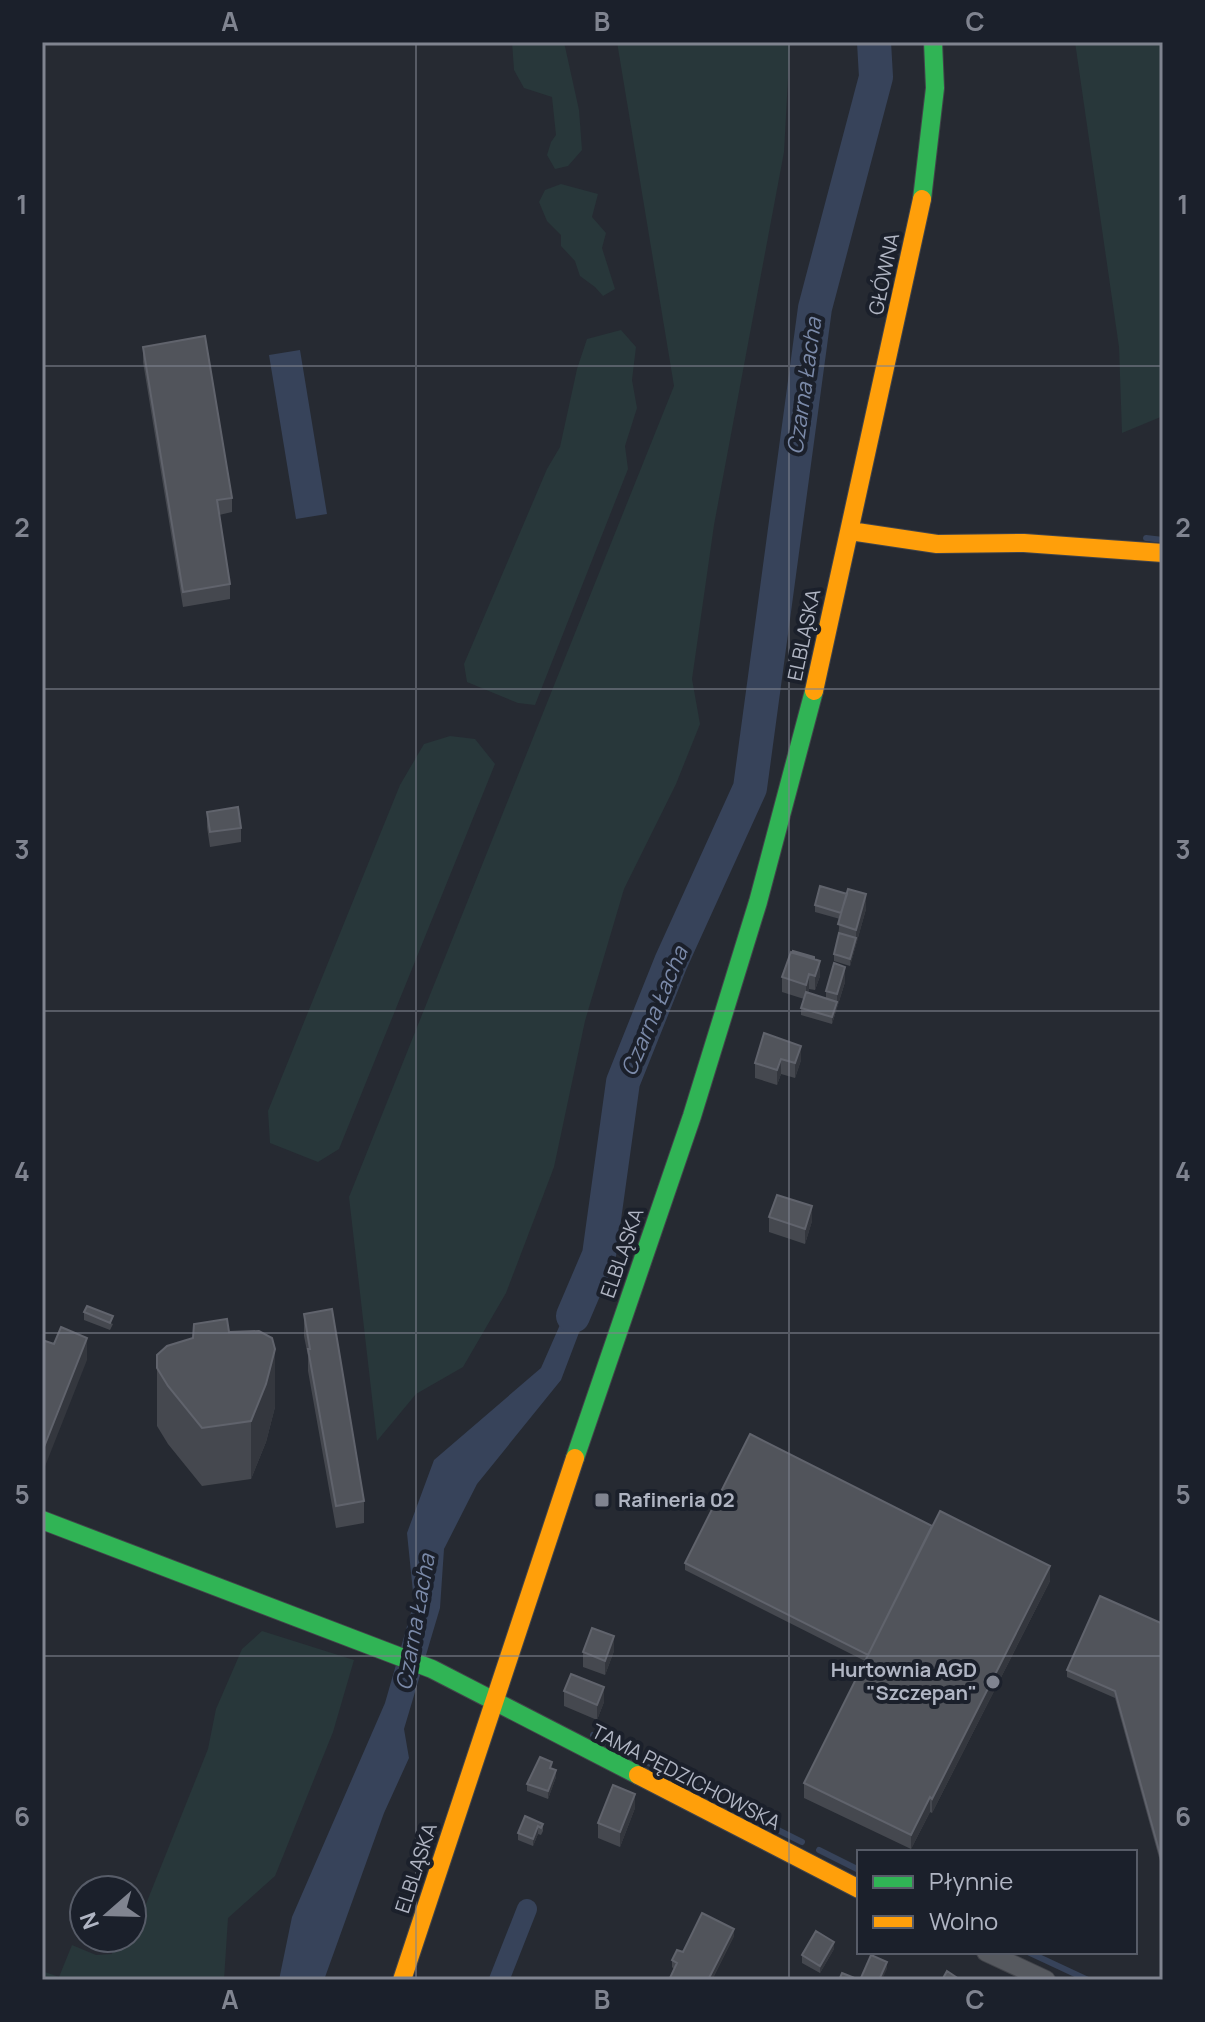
<svg xmlns="http://www.w3.org/2000/svg" width="1205" height="2022" font-family="Manrope,sans-serif">
<style>
.green{fill:#28373a}
.water{fill:#37435a}
.lines{fill:none;stroke-linecap:round;stroke-linejoin:round}
.stream{stroke:#37435a;stroke-width:6}
.canal{stroke:#37435a;stroke-width:20}
.river{stroke:#37435a;stroke-width:34}
.street-casing{stroke:#42444a;stroke-width:20}
.fast-casing{stroke:#42444a;stroke-width:20}
.slow-casing{stroke:#42444a;stroke-width:20}
.street{stroke:#56595f;stroke-width:18}
.fast{stroke:#30b455;stroke-width:18}
.slow{stroke:#ff9f0a;stroke-width:18}
.wall{fill:#45484f}
.shaded-wall{fill:#34373e}
.building{fill:#51545b;stroke:#60636c;stroke-width:2}
.grid{fill:none;stroke:#808490;stroke-width:2;stroke-opacity:0.55}
.poi-dot{fill:#808490;stroke:#1b202b;stroke-width:3}
.labels{text-anchor:middle;stroke-width:8;stroke-linejoin:round;paint-order:stroke}
.street-label{font-size:20px;fill:#b0b5c3;stroke:#1b202b}
.poi-label{font-size:20px;font-weight:bold;fill:#b0b5c3;stroke:#1b202b;text-anchor:start}
.water-label{font-size:22px;font-style:italic;fill:#7b8aa9;stroke:#1b202b}
.neatline{fill:none;stroke:#808490;stroke-width:3}
.grid-label{font-size:26px;text-anchor:middle;font-weight:bold;fill:#808490}
</style>
<rect width="100%" height="100%" fill="#262a32"/>
<path class="green" d="M512,42H564L579,110L582,150L568,166L555,169L547,155L551,142L556,135L552,97L524,88L514,70Z
M617,42H790L784,152L714,525L692,679L700,724L676,784L624,889L585,1021L554,1167L506,1293L463,1367L416,1394L377,1441L349,1197L674,386Z
M1075,42H1163V416L1122,433L1119,347Z
M561,184L598,194L592,217L606,233L602,248L615,289L603,296L595,287L580,276L575,261L561,246V235L547,221L539,202L545,190Z
M621,330L636,347L632,380L637,408L625,446L628,469L535,705L518,703L467,682L464,664L547,469L560,447L577,369L587,339Z
M450,736L475,739L495,764L339,1149L318,1162L270,1143L268,1111L400,785L424,744Z
M262,1631L354,1660L333,1732L275,1876L228,1918L224,1980H42V1971L59,1977L72,1945L96,1955L112,1954L113,1938H132V1920L142,1914L208,1749L216,1709L242,1649Z"/>
<path class="water" d="M300,350L327,514L296,519L269,355Z
M591,1254V1301L561,1380L477,1484L444,1549L440,1608L404,1729L409,1758L384,1813L324,1980H279L292,1917L385,1703L414,1602L407,1533L434,1460L541,1368Z"/>
<g class="lines">
<path class="stream" d="M1146,538L1163,540
M593,1735L704,1791
M726,1802L752,1817
M778,1830L802,1842
M819,1850L859,1870
M1028,1952L1088,1980"/>
<path class="canal" d="M499,1980L527,1909"/>
<path class="river" d="M573,1316L599,1255L623,1082L671,962L750,788L815,308L876,77L874,42"/>
<g class="street-casing">
<path id="street" d="M986,1952L1046,1980"/>
</g>
<g class="fast-casing">
<path id="fast" d="M922,199L935,88L933,42
M575,1458L692,1116L758,902L814,691
M42,1520L432,1669L638,1775"/>
</g>
<g class="slow-casing">
<path id="slow" d="M850,531L937,544L1024,543L1163,553
M814,691L922,199
M638,1775L859,1889
M402,1980L575,1458"/>
</g>
<use href="#street" class="street"/>
<use href="#fast" class="fast"/>
<use href="#slow" class="slow"/>
</g>
<path class="wall" d="M143,347L232,498V512L219,515L230,584V599L183,607L143,362Z
M207,812L241,828V842L210,847L207,827Z
M815,905L866,909L850,966L834,961V954L838,937L840,919L815,912Z
M814,959L820,976L815,990L809,989L808,993L826,998V991L845,982L832,1024L801,1015V1008L804,999L782,992V977Z
M764,1033L801,1060L795,1078L781,1074L777,1085L755,1078V1063Z
M769,1217L812,1221L805,1244L769,1232Z
M84,1312L113,1324L110,1330L84,1320Z
M304,1314L364,1501V1523L336,1528L308,1371V1356L304,1336Z
M157,1368L275,1407L266,1442L251,1479L202,1486L168,1444L157,1426Z
M932,1526L1050,1581L932,1813L930,1812L911,1849L804,1798V1783L865,1661L685,1570V1563Z
M1163,1624V1872L1115,1698L1067,1677V1670Z
M614,1651L605,1675L583,1667V1652Z
M564,1691L604,1702L597,1720L564,1706Z
M556,1777L548,1799L527,1791V1784Z
M635,1808L620,1847L598,1838V1823Z
M543,1824V1831L541,1835L538,1834L533,1846L518,1840V1833Z
M734,1936L712,1980H669L674,1969L672,1967V1960L683,1952Z
M834,1949L820,1973L802,1963V1955Z"/>
<path class="shaded-wall" d="M866,894V909L850,966V959L856,938V930Z
M820,961V976L815,990V976Z
M845,967V982L832,1024V1017L837,1002V994Z
M809,974V989L806,1000V985Z
M801,1046V1060L795,1078V1063Z
M781,1059V1074L777,1085V1070Z
M812,1206V1221L805,1244V1229Z
M87,1338V1360L42,1474V1452Z
M275,1349V1407L266,1442L251,1479V1421Z
M1050,1566V1581L932,1813V1799Z
M614,1636V1651L605,1675V1661Z
M604,1687V1702L597,1720V1705Z
M556,1770V1777L548,1799V1791Z
M635,1794V1808L620,1847V1832Z
M930,1797V1812L911,1849V1835Z
M538,1826V1834L533,1846V1839Z
M734,1929V1936L712,1980H708Z
M834,1942V1949L820,1973V1966Z
M887,1962V1969L882,1980H879Z"/>
<path class="building" d="M205,336L232,498L217,500L230,584L183,592L143,347Z
M238,807L241,828L210,832L207,812Z
M820,886L847,894L841,913L815,905Z
M848,889L866,894L856,930L838,924Z
M839,933L856,938L850,959L834,954Z
M793,951L814,957V959L793,953Z
M791,952L820,961L815,976L809,974L806,985L782,977Z
M834,963L845,967L837,994L826,991Z
M806,992L837,1002L832,1017L801,1008Z
M764,1033L801,1046L795,1063L781,1059L777,1070L755,1063Z
M777,1195L812,1206L805,1229L769,1217Z
M87,1306L113,1316L110,1323L84,1312Z
M332,1309L364,1501L336,1506L308,1349H310L304,1314Z
M227,1319L229,1332L259,1331L272,1338L275,1349L273,1357L266,1384L251,1421L202,1428L168,1386L157,1368V1355L167,1346L193,1338L194,1324Z
M61,1327L87,1338L42,1452V1340L54,1344Z
M750,1434L932,1526L868,1655L685,1563Z
M940,1511L1050,1566L932,1799L930,1797L911,1835L804,1783Z
M1100,1596L1163,1624V1865L1115,1691L1067,1670Z
M592,1628L614,1636L605,1661L583,1652Z
M571,1674L604,1687L597,1705L564,1691Z
M540,1757L552,1762L550,1768L556,1770L548,1791L527,1784Z
M613,1785L635,1794L620,1832L598,1823Z
M525,1816L543,1824L541,1828L538,1826L533,1839L518,1833Z
M702,1913L734,1929L708,1980H669L677,1963L672,1960L677,1950L683,1952Z
M816,1931L834,1942L820,1966L802,1955Z
M871,1955L887,1962L879,1980H860Z
M947,1971L959,1979V1980H942Z
M842,1973L857,1979V1980H839Z"/>
<path class="grid" d="M416,42V1980M789,42V1980M42,366H1163M42,689H1163M42,1011H1163M42,1333H1163M42,1656H1163"/>
<g class="poi-dot">
<rect x="594" y="1492" width="16" height="16" rx="4"/>
<circle cx="993" cy="1682" r="8"/>
</g>
<g class="labels">
<g class="street-label">
<text transform="translate(884 274) rotate(-78)" y="7">GŁÓWNA</text>
<text transform="translate(804 635) rotate(-78)" y="7">ELBLĄSKA</text>
<text transform="translate(622 1253) rotate(-71)" y="7">ELBLĄSKA</text>
<text transform="translate(686 1777) rotate(27)" y="7">TAMA PĘDZICHOWSKA</text>
<text transform="translate(416 1868) rotate(-72)" y="7">ELBLĄSKA</text>
</g>
<g class="poi-label">
<text x="618" y="1507">Rafineria 02</text>
<text x="977" y="1677" text-anchor="end">Hurtownia AGD<tspan x="977" dy="23">"Szczepan"</tspan></text>
</g>
<g class="water-label">
<text transform="translate(804 386) rotate(-82)" y="8">Czarna Łacha</text>
<text transform="translate(654 1011) rotate(-67)" y="8">Czarna Łacha</text>
<text transform="translate(415 1622) rotate(-80)" y="8">Czarna Łacha</text>
</g>
</g>
<rect width="1205" height="2022" fill="none" stroke="#1b202b" stroke-width="88"/>
<rect x="857" y="1850" width="280" height="104" fill="#1b202b" stroke="#575c68" stroke-width="2"/>
<rect x="873" y="1876" width="40" height="12" fill="#30b455" stroke="#575c68" stroke-width="2"/>
<text x="929" y="1890" font-size="24" fill="#b0b5c3">Płynnie</text>
<rect x="873" y="1916" width="40" height="12" fill="#ff9f0a" stroke="#575c68" stroke-width="2"/>
<text x="929" y="1930" font-size="24" fill="#b0b5c3">Wolno</text>
<g transform="translate(108 1914) rotate(250)"><circle r="38" fill="#1b202b" stroke="#575c68" stroke-width="2"/>
<path d="M0-6L14 30L0 20L-14 30Z" fill="#808490"/>
<text y="-12" font-size="22" font-weight="bold" text-anchor="middle" fill="#b0b5c3">N</text>
</g>
<rect x="44" y="44" width="1117" height="1934" class="neatline"/>
<g class="grid-label">
<text x="230" y="31">A</text>
<text x="602" y="31">B</text>
<text x="975" y="31">C</text>
<text x="22" y="214">1</text>
<text x="1183" y="214">1</text>
<text x="22" y="537">2</text>
<text x="1183" y="537">2</text>
<text x="22" y="859">3</text>
<text x="1183" y="859">3</text>
<text x="22" y="1181">4</text>
<text x="1183" y="1181">4</text>
<text x="22" y="1504">5</text>
<text x="1183" y="1504">5</text>
<text x="22" y="1826">6</text>
<text x="1183" y="1826">6</text>
<text x="230" y="2009">A</text>
<text x="602" y="2009">B</text>
<text x="975" y="2009">C</text>
</g>
</svg>
